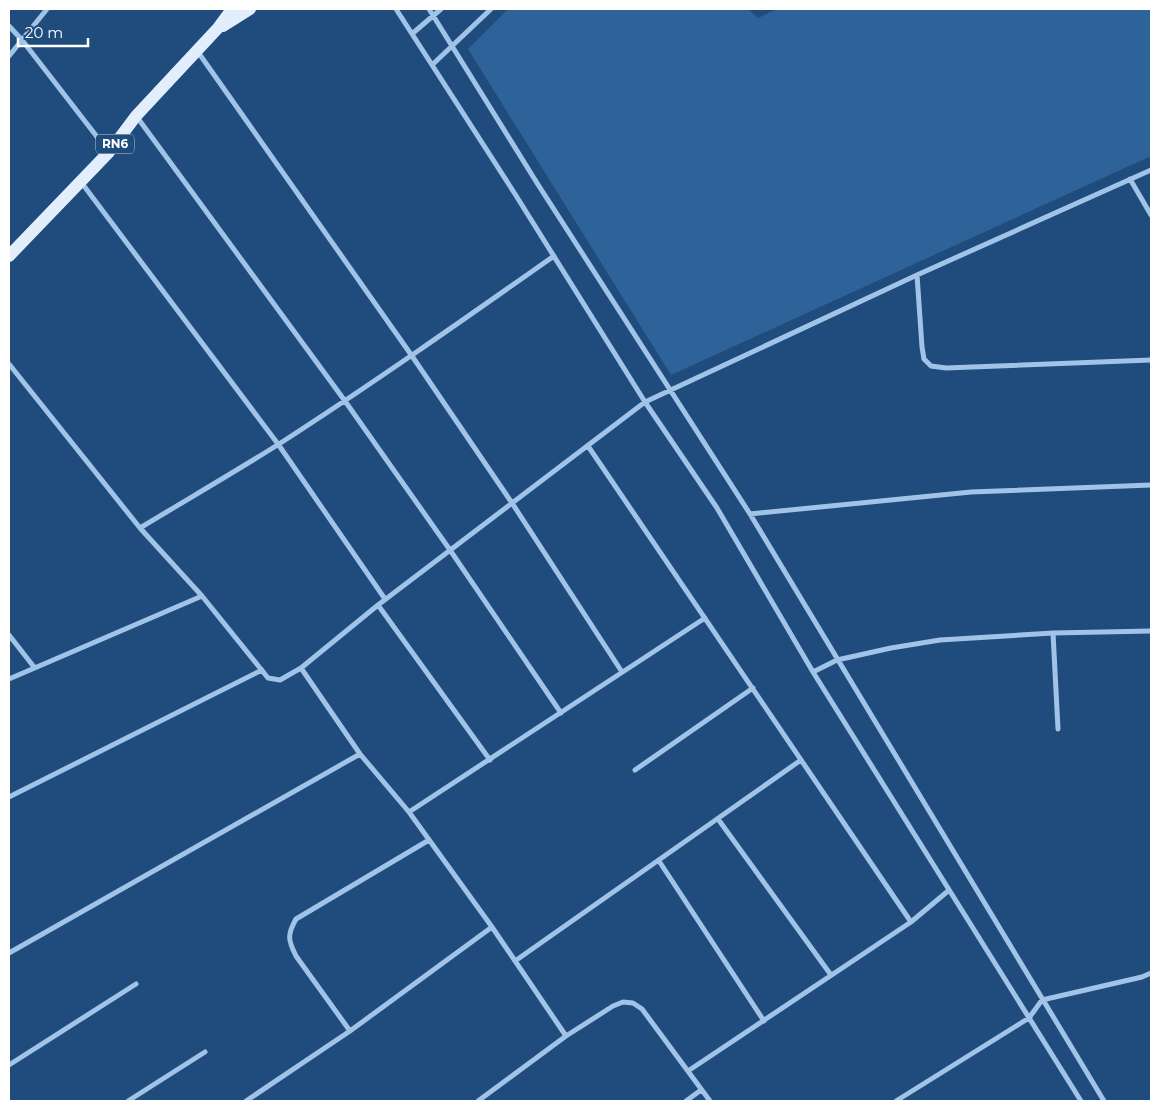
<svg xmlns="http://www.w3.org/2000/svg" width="1160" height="1110" font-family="Montserrat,sans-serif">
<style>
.green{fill:#2e6399}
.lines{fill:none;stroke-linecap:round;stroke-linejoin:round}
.street{stroke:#a1c3e7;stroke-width:5}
.primary{stroke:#e3eefd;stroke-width:12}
.labels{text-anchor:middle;stroke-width:4.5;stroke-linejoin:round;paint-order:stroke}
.shield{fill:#1f4b7d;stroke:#bcc9d8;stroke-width:1}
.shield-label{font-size:12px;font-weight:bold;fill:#fff}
</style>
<rect width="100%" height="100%" fill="#1f4b7d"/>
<path class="green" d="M508,9H748L758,18L777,9H1151V156L671,375L468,49Z"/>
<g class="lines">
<path class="street" d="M396,9L515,194L645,402L717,508L813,672L1081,1101
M429,9L537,183L750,514L1104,1101
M9,26L22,40L108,151
M413,33L441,9
M198,52L412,356L512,503L622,672
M9,56L47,9
M432,65L491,9
M137,117L345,401L450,550L561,713
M1130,179L1151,215
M81,182L278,444L385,599
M917,275L922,347L924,359L931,366L946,368L1151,360
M9,364L140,528L202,596L268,678L280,680L301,668L378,605L645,402L917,275L1151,170
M588,446L911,922
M750,514L971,492L1151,485
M140,528C186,500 233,473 279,444C372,384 463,320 554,256
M378,605L490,760
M1053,633L1058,729
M9,635L34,667
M301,668L360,754L409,812L492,927L566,1036
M813,672L837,660L891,648L940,640L1053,633L1151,631
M9,679L202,596
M635,770L753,688
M9,797L262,670
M409,812L705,618
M718,819L831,975
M659,861L764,1021
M9,953L360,754
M515,961L801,760
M350,1031L296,956C288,940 287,935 296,919L429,840
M9,1065L136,984
M688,1071L911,922L948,891
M128,1101L205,1052
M246,1101L350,1031L492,927
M478,1101L566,1036L613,1006L623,1002L633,1003L642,1009L710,1101
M686,1101L701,1090
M896,1101L1029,1018L1042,1000L1142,977L1151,973"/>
<path class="primary" d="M223,26L250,9
M9,256L109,152L136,116L218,28L232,9"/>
</g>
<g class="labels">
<rect class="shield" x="96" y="134.5" width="38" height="19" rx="4"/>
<g class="shield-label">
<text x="115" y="148">RN6</text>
</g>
</g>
<rect width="1160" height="1110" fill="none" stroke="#ffffff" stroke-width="20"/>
<path d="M18 38v8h70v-8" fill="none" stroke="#ffffff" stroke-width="2.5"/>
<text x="25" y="38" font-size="15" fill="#ffffff" stroke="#1f4b7d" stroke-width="4" paint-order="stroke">20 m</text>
</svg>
